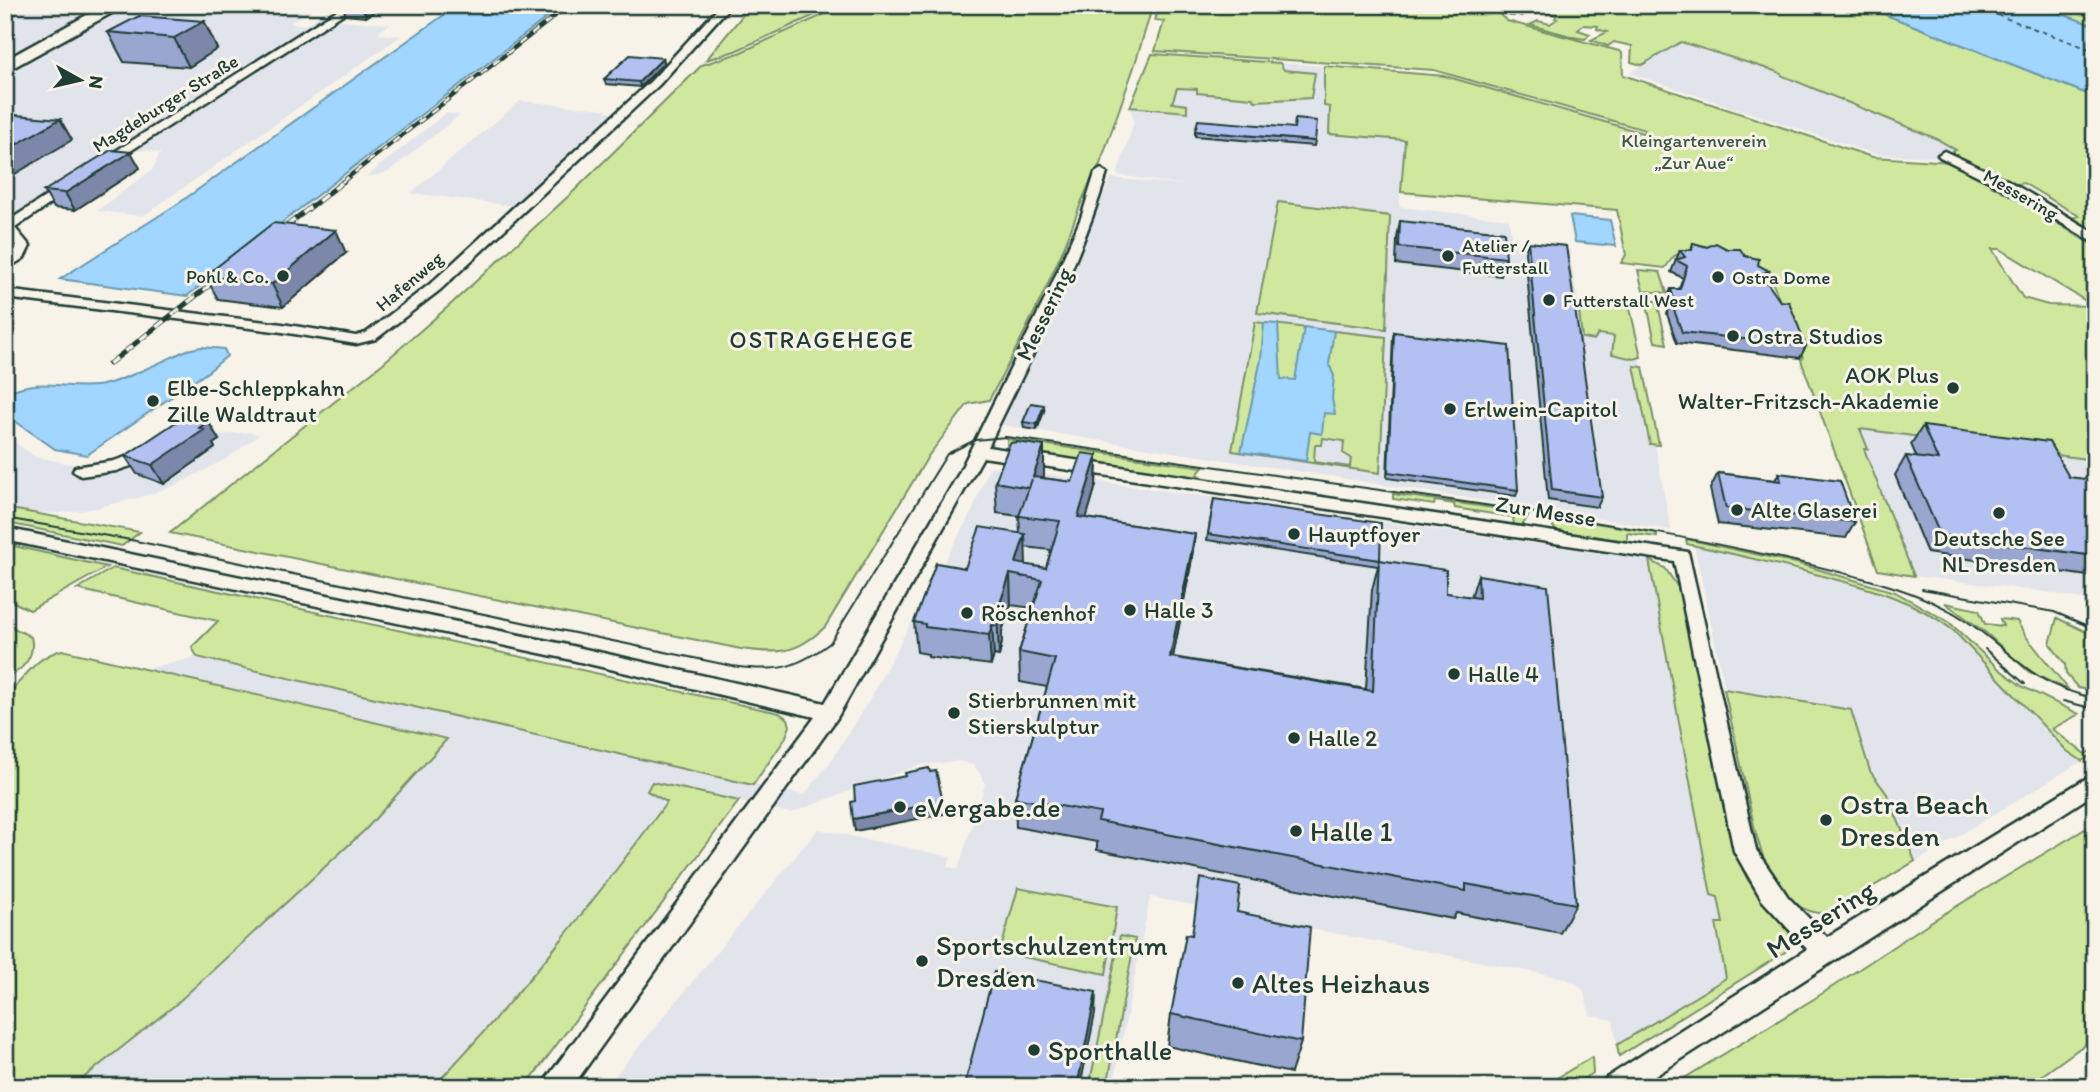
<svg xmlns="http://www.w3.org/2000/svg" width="2100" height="1092" font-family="Itim,sans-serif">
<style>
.built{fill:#e2e4eb}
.green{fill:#d0e89e;stroke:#789269;stroke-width:2;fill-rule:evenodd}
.water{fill:#a0d6ff;stroke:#6c99ae;stroke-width:2}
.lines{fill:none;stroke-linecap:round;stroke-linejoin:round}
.ferry{stroke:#395c5d;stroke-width:2;stroke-dasharray:5 4.5;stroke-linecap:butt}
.street-casing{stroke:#1f3d34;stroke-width:5}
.primary-casing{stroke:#1f3d34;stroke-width:5}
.street{fill:#f7f3e8;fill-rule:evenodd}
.primary{fill:#f7f3e8;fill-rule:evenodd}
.tram{stroke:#1f3d34;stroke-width:2}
.rail-far1-casing{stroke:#1f3d34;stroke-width:4.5}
.rail-casing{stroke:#1f3d34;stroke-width:5}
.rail-far1{stroke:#f7f3e8;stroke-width:2.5;stroke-dasharray:8;stroke-linecap:butt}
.rail{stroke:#f7f3e8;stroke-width:3.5;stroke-dasharray:10;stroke-linecap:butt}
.wall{fill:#99a6cf;stroke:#1f3d34;stroke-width:2;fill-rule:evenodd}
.shaded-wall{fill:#7d87a9;stroke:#1f3d34;stroke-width:2}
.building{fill:#b2c1f1;stroke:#1f3d34;stroke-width:2}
.poi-dot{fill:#1f3d34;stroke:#f7f3e8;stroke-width:2.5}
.labels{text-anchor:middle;stroke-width:6;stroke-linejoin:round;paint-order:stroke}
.far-street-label{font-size:19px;fill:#1f3d34;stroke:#f7f3e8}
.far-park-label{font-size:19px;fill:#3a5744;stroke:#f7f3e8}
.far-poi-label{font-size:19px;fill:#1f3d34;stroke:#f7f3e8;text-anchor:start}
.street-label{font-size:23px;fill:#1f3d34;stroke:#f7f3e8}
.poi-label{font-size:23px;fill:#1f3d34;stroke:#f7f3e8;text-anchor:start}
.neighbourhood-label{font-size:24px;letter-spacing:2px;fill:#1f3d34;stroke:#f7f3e8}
.near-poi-label{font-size:28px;fill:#1f3d34;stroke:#f7f3e8;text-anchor:start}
.near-street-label{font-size:28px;fill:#1f3d34;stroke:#f7f3e8}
</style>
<rect width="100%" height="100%" fill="#f7f3e8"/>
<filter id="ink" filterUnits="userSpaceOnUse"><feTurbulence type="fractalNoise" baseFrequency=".0143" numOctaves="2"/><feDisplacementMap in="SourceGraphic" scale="14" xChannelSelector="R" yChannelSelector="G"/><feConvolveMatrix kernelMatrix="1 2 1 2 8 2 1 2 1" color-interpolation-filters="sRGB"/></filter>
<g filter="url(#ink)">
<path class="built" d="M5,5H106L5,60Z
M132,5H319L290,23L305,25L337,5H350L5,221V75Z
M338,20L390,24L376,34L401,36L143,216L97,211L153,169L160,153L146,150L134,151Z
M1681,42L1779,72L1783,76L1937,139L1957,150L1938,157L1875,154L1629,73Z
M1152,54L1324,66V106L1359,109L1405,133L1399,207L1509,219L1512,244L1569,250L1578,302L1630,308L1671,530L1002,425L1111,178L1184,185L1117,175L1134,122L1130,107Z
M520,101L604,109L612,114L515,206L411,193Z
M446,113L460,115L388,172L366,177Z
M198,428L220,435L250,432L259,435L226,459L174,486L138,498L86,510L59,513H34L5,508V436L36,457L87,467L77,477L110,473L135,466Z
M1859,428L2095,460V602L2046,592L1914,576L1863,448L1867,449Z
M990,466L1649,560L1711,895L1718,896L1723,924L1716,923L1726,979L1617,1045L1613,1020L1590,1015L1584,991L1577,984L1563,978L1150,897L1113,1087H606L818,829L951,857L948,867L958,869L985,785L981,775L973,765L959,761L919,765L791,813L652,782L647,791L668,802L595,899L467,1051L433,1087H5V702L197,657L804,795L831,761L869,700L972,511Z
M1694,545L1871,588L1908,602L1936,617L1964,641L2067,751L2082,761L1840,908L1828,914H1812L1762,859Z"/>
<path class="green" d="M751,5H837L735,51L706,60Z
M845,5H1153L1134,67L1100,164C1082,193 1073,228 1059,259C1038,307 1014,354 989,400L968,404L929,455L825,627C796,654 780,654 741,649L170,533L382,364L450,305L573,192L702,65L739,53Z
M1160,5H1489L1507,21L1619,51L1622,53L1623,75L1872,157L1953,162L1994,182L1991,185L2043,214L2095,247V460L1860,429L1868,449H1864L1914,576L1878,570L1801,360L1803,358L1767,269L1684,252L1674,256L1665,268L1621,263L1626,255L1617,210L1401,192L1405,140L1329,134L1330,107L1324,106V66L1445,76L1643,133L1645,130L1434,70L1155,51L1164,21L1155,20ZM1992,249H2000L2094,306L2048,305L2023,298Z
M1497,5H1861L2095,97V235L2070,219L2079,216L2023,183L2014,185L1948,154L1956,150L1937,139L1783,76L1778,72L1681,42L1642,65L1631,62L1632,46L1614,42L1608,46L1591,40L1607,32L1597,29L1598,26L1583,25L1578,30L1590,34L1585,39L1578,38L1530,25L1538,21L1550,24L1557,19L1555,18L1557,15L1531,9L1521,16L1516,13L1514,16H1510Z
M2037,5H2095V26Z
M1152,54L1280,63L1284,70L1315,73L1311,98L1255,101L1253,98L1197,93V89L1177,88L1172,103L1187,105V112L1130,107Z
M1278,202L1390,216L1386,329L1257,313Z
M1638,270L1660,272L1667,293L1643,291Z
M1646,300L1657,301L1667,344L1655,342Z
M1578,302L1630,308L1641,357L1634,359L1612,354L1614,336L1598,334L1594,340L1582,338Z
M1255,322L1386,337L1380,473L1232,451ZM1323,438L1344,441L1343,453L1351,458L1350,467L1314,462L1315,445H1322Z
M1634,366L1643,367L1659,445L1650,444Z
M1007,439L1203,467L1197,475L1201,476L1200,480L1034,456L1007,449Z
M1393,494L1530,513L1522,526L1514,525L1513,517L1455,508L1454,504L1435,501L1434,505L1393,499Z
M5,508L140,532L122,546L7,523Z
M1546,515L1657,533V537L1627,533V541L1556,531Z
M1686,539L1796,563L1895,592L1949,622L1998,668L2023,687L2079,714L2052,729L2085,754L2095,748V753L2082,761L2067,751L1954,631C1912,598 1865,587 1815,574C1772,563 1730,553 1687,544Z
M5,544L107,567L30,610L5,598Z
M1649,560L1665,568L1681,592L1733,845C1738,857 1741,869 1748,880C1760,899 1805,928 1785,952L1619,1056L1617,1045L1726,978L1716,923H1723L1718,897L1711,895Z
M113,568L779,713L788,719L790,726L785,739L753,785L197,657L192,647L218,621L77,589Z
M1945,603L1979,610L1985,624L2003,626L2000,619L2017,621L2025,635L2069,690L2029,672L1985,632Z
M2057,618L2095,636V691L2078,688L2066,674L2065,664L2050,644Z
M12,627L31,637C36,656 22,672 5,677V631Z
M62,650L447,739L366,829L175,1005L72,1087H5V696C27,678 32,658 62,650Z
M1724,689L1851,710L1870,771L1887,794L1915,861L1828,914C1765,913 1756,832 1745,784C1738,753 1731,721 1724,689Z
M652,782L739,801L525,1087H433C518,998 594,901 667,802L647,791Z
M2095,823V1037L2026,1087H1670L1817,997L1932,921Z
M1018,888L1117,907L1106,974L1000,952Z
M1120,936L1135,939L1107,1087H1089Z
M1592,1057L1593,1073L1571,1087H1542Z"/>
<path class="water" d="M458,5H563L187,296L60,279L179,203Z
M1861,5H2037L2095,26V97Z
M1570,216L1610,220L1616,246L1575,242Z
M1264,323L1278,324L1281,379L1295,380L1304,327L1334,331L1329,364L1334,376L1332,399L1335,414L1324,413L1322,434L1310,432L1306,461L1241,452L1261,359Z
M201,347L224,349L227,356L209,371L87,455L55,449L5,414V393C42,377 60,389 96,386C115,385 167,359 187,350Z"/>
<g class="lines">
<path class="ferry" d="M1970,5L2095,51"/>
<g class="street-casing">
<path id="street" d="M345,5H357L107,166L97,163Z
M721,5H731L659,85L440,290L376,339L356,344L282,332L5,298V290L282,324L356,336L366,333L430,284L651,81Z
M1944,151L2007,180L2095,233V243L1999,186L1940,157L1938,155Z
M1101,169L1107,173C1078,269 1031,357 988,447L1688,552L1756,850L1788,897L1827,937L2095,773V793L1638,1087H1602L1606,1078L1807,949L1762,900L1734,851L1674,561L983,457L837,718L572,1087H543L547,1078L815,717L563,658L5,540V528L563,644L825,703L958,475L1048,293L1081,218L1095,173Z
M68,182L72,183V189L15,228L30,246L24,258L5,270V259L16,246L5,232V223Z
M149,449L157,454L155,458L116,471L81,476L73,471L75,467L114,461Z"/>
</g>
<g class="primary-casing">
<path id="primary" d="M105,5H126L5,72V60Z"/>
</g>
<use href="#street" class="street"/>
<use href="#primary" class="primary"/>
<path class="tram" d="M5,518L131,540L732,666C775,672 794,670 830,643L947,454L975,440L1006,437C1138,456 1269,474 1401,493C1558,515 1713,538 1866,579C1900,588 1935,600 1965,620C2014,653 2032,686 2095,698
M1922,589L2054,612L2095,629
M1985,649L2025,684
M2063,701L2095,709"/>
<g class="rail-far1-casing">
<path id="rail-far1" d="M342,182L569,5"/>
</g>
<g class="rail-casing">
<path id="rail" d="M271,238L344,181
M109,364L224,274"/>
</g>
<use href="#rail-far1" class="rail-far1"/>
<use href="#rail" class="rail"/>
</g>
<path class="wall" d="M342,5H396L392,7L382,6L366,17L346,15Z
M204,21L217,49L189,67L124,62L108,32Z
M663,58L664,63L640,87L606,84L604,79Z
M1195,131L1315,141L1314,146L1195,136Z
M140,168L75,210L54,208L44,191Z
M1400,221L1506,258L1501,276L1396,264L1397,238Z
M1528,242L1602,497L1597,507L1548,500L1525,252Z
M1693,243L1707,247L1727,249L1745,256L1758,265L1765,280L1806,346L1800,358L1677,343L1667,314L1669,309L1666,300L1671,289H1679L1683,278L1671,272L1680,250H1691Z
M346,253L283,307L218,299L205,276Z
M1394,332L1518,490L1516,496L1387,478L1393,337Z
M1044,411L1037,430L1024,428L1023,422Z
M208,421L219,440L213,444L215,448L164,484L137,474L125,456Z
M1923,426L2069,477L2095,484V577L1927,553L1895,475L1906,456L1917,458L1911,444Z
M1044,446L1043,478L1072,482L1097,455L1096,485L1086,518L1195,534L1191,564L1173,657L1366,689L1372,590L1378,566L1207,540L1214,499L1380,560L1446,593L1471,597L1478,575L1576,904L1560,933L1456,913L1453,919L1097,850V842L1016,827L1015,798L1047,687L1020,682L1019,652L1033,608L1011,605L1002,631V642L999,656L994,655L991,665L928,657V654L917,652L914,622L965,568L1020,533L1019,516L997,513L995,482ZM1025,547L1051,550L1046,568L1025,565Z
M1718,473L1775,480L1779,473L1855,522L1846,538L1718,524L1710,489Z
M1237,912L1301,1042L1291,1073L1167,1046L1171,1014L1191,935Z"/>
<path class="shaded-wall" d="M362,5H381L382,6L366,17Z
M204,21L217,49L189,67L174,38Z
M663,58L664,63L640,87L639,82Z
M60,119L72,140L5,180V151Z
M131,152L140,168L75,210L65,193Z
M336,230L346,253L283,307L272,284Z
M1769,271L1764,282L1761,274Z
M1044,405V411L1037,430V424Z
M208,421L219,440L213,444L215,448L164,484L152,465Z
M1044,446V476L1033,507V477Z
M1097,455L1096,485L1078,547V517Z
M5,461L13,471L5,475Z
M1025,534L1026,564L1022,576L1016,563Z
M1195,534L1191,564L1167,687L1170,657Z
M1010,574L1011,605L1002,631V642L999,656L997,612Z
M992,625L994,655L991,665L989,635Z
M943,802L944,814L855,831L853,819Z
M1096,992L1095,1014L1080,1087H1077Z"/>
<path class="building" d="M139,16L204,21L174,38L108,32Z
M630,55L663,58L639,82L604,79Z
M5,114L60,119L5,151Z
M1295,119L1317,121L1315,141L1195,131L1198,120L1294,128Z
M111,150L131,152L65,193L44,191Z
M1400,221L1504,232L1506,258L1399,247Z
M273,223L336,230L272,284L205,276Z
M1528,242L1566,246L1602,497L1552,490Z
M1693,243L1707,247L1716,243L1727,249H1740L1745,256L1759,259L1758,265L1769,271L1761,274L1780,301L1789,302L1806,346L1682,332L1671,302L1675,303L1671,289H1680L1687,266L1676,260L1685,257L1680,250H1692Z
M1394,332L1509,346L1518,490L1388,472Z
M1031,403L1044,405L1037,424L1023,422Z
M188,414L208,421L199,428L204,430L152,465L125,456Z
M1923,426L2049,442L2069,477L2093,480L2095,484V556L1940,535L1906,456L1938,460Z
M1017,442L1044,446L1033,477L1072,482L1082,453L1097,455L1078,517L1195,534L1170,657L1373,691L1379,560L1446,570V593L1479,598L1478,575L1548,586L1576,904L1466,884V891L1098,821L1100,813L1015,798L1055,659L1019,652L1042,580L1010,574L997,612H1001L997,626L992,625L989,635L925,627V624L914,622L936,563L965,568L980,527L1025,534L1016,563L1046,568L1060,521L1019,516L1032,479L1029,488L995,482L1010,443Z
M1718,473L1781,481L1779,473L1840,481L1855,522L1726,508Z
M1214,499L1381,523L1380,560L1208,534Z
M929,768L930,772L936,771L943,802L853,819L851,802L855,801L854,786L906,776L905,773Z
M1200,878L1240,886L1237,912L1310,927L1301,1042L1171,1014L1186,934L1192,935Z
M994,972L1096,992L1077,1087H964Z"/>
</g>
<g class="poi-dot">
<circle cx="1448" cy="256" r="7"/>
<circle cx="283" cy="276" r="7"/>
<circle cx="1718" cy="277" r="7"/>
<circle cx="1549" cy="300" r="7"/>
<circle cx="1733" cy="336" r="7"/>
<circle cx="1953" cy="388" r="7"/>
<circle cx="153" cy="401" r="7"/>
<circle cx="1450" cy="409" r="7"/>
<circle cx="1737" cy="510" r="7"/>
<circle cx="1999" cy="513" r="7"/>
<circle cx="1294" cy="534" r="7"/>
<circle cx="1130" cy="610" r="7"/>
<circle cx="967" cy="613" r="7"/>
<circle cx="1454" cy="674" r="7"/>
<circle cx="954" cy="713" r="7"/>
<circle cx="1294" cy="738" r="7"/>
<circle cx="900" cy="807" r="7"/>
<circle cx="1826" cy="820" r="7"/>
<circle cx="1296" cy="831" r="7"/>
<circle cx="922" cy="961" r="7"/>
<circle cx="1238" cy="983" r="7"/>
<circle cx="1034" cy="1050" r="7"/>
</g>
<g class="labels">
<g class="far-street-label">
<text transform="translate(165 103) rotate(-32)" y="7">Magdeburger Straße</text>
<text transform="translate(2021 194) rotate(30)" y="7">Messering</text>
<text transform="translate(409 281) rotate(-40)" y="7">Hafenweg</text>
</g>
<g class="far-park-label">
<text x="1694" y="147">Kleingartenverein<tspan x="1694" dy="22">„Zur Aue“</tspan></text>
</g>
<g class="far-poi-label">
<text x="1462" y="252">Atelier /<tspan x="1462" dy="22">Futterstall</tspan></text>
<text x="269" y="283" text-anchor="end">Pohl &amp; Co.</text>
<text x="1732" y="284">Ostra Dome</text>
<text x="1563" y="307">Futterstall West</text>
</g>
<g class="street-label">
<text transform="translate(1044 314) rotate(-64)" y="8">Messering</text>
<text transform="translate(1546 511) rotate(9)" y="8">Zur Messe</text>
</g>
<g class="poi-label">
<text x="1747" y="344">Ostra Studios</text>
<text x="1939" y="383" text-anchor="end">AOK Plus<tspan x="1939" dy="26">Walter-Fritzsch-Akademie</tspan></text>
<text x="167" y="396">Elbe-Schleppkahn<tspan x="167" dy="26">Zille Waldtraut</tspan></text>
<text x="1464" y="417">Erlwein-Capitol</text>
<text x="1751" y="518">Alte Glaserei</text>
<text x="1308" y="542">Hauptfoyer</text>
<text x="1999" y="546" text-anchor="middle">Deutsche See<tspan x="1999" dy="26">NL Dresden</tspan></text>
<text x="1144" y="618">Halle 3</text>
<text x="981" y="621">Röschenhof</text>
<text x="1468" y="682">Halle 4</text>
<text x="968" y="708">Stierbrunnen mit<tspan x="968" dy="26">Stierskulptur</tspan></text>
<text x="1308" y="746">Halle 2</text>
</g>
<g class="neighbourhood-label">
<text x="822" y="348">OSTRAGEHEGE</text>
</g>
<g class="near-poi-label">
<text x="1840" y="814">Ostra Beach<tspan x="1840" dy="32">Dresden</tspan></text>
<text x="914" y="817">eVergabe.de</text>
<text x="1310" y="841">Halle 1</text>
<text x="936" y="955">Sportschulzentrum<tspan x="936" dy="32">Dresden</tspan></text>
<text x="1252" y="993">Altes Heizhaus</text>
<text x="1048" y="1060">Sporthalle</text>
</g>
<g class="near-street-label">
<text transform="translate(1820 919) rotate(-32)" y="10">Messering</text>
</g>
</g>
<rect width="2100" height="1092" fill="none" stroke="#f7f3e8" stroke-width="28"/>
<rect x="14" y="14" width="2072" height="1064" fill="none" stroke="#1f3d34" stroke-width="2.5" filter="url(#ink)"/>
<g transform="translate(80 80) rotate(98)" stroke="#f7f3e8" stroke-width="5" paint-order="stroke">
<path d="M0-5L12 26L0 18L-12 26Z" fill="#1f3d34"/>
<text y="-10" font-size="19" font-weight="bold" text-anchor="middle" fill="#1f3d34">N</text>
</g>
</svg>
